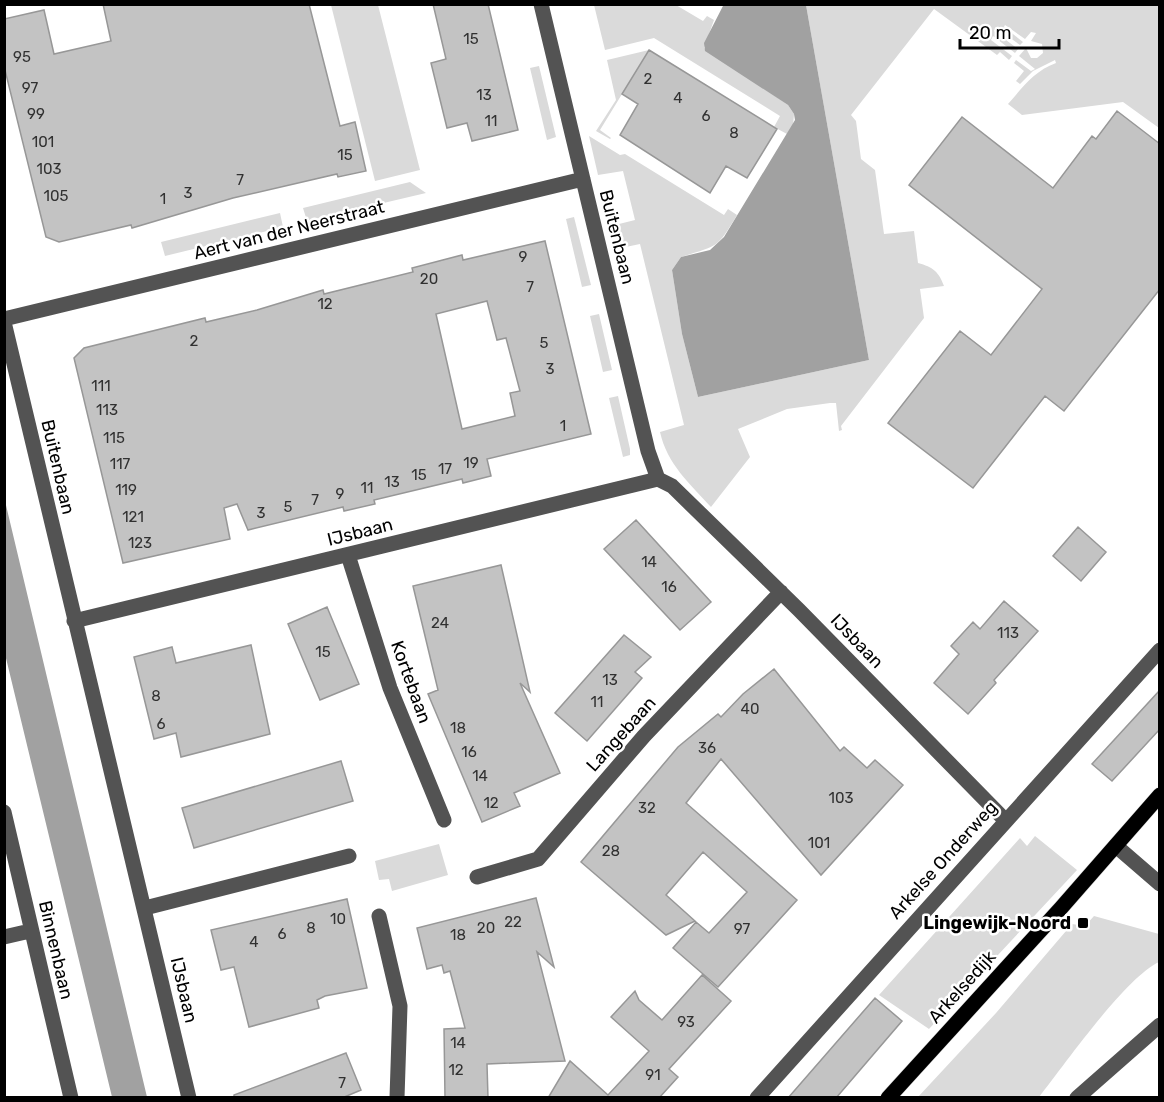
<svg xmlns="http://www.w3.org/2000/svg" width="1164" height="1102" font-family="Rubik,sans-serif">
<style>
.green{fill:#dadada}
.water{fill:#a1a1a1}
.building{fill:#c3c3c3;stroke:#979797;stroke-width:1.5;fill-rule:evenodd}
.lines{fill:none;stroke-linecap:round;stroke-linejoin:round}
.major-casing{stroke:#dbdbdb;stroke-width:16}
.minor{stroke:#535353;stroke-width:15}
.major{stroke:#000;stroke-width:15}
.poi-dot{fill:#000;stroke:#fff;stroke-width:2}
.labels{text-anchor:middle;stroke-width:5;stroke-linejoin:round;paint-order:stroke}
.number-label{font-size:15px;fill:#313131}
.street-label{font-size:18px;fill:#000;stroke:#fff}
.poi-label{font-size:18px;font-weight:bold;fill:#000;stroke:#fff;text-anchor:end}
</style>
<rect width="100%" height="100%" fill="#fff"/>
<path class="green" d="M331,5H378L420,170L375,181Z
M594,5H676L703,21L707,16L714,20L704,48L788,105L794,114L793,126L787,134L774,127L780,116L654,38L605,50Z
M806,5H1159V128L1123,102L1022,115L1008,104C1023,87 1034,71 1056,63L1055,60L1033,71L1020,84L1016,81L1024,71L1014,63L1016,60L1031,71L1035,69L1019,56L1026,48L1031,58H1037L1043,53L1042,44L1031,41L1036,33L1031,32L1025,39L1005,25L1004,27L1023,42L1020,45L996,28L994,31L1018,49L1015,53L993,36L991,40L1012,56L1009,60L1000,52L997,55L934,9L851,115L856,121L861,159L875,170L884,234L914,231L918,263C933,267 939,272 944,286L920,289L924,318L841,426L842,430L839,431L836,403H830L787,409L738,429L750,457L711,507C690,484 667,464 660,432L684,425L640,244L616,249L611,226L635,220L623,171L598,175L589,136L620,155L625,154L724,215L728,209L737,215C716,250 718,245 681,257L672,270L682,334L698,397L869,360Z
M649,50L600,130L611,138L610,139L596,131L616,100L607,60Z
M539,66L556,137L547,140L530,68Z
M410,182L426,193L307,221L303,208Z
M280,213L283,227L165,256L161,242Z
M574,217L591,285L582,287L566,219Z
M599,314L612,370L603,372L590,316Z
M618,396L630,449V455L623,457L609,398Z
M1035,836L1077,870L929,1029L879,995L1020,838L1027,846Z
M439,844L448,875L392,891L389,879L379,880L375,861Z
M1094,916L1159,934V962C1125,978 1065,1064 1039,1097H918L996,1013L1072,924L1085,926Z"/>
<path class="water" d="M724,4L806,5L869,360L698,397L682,334L672,270L681,257L710,250L724,237L795,120L794,114L788,105L705,51L704,43Z
M5,501L147,1097H112L5,654Z"/>
<path class="building" d="M103,4H309L340,126L355,122L366,171L338,177L337,174L233,198L132,228L131,225L59,242L46,237L4,66V19L44,10L54,54L111,41Z
M433,4H488L518,130L472,141L467,123L447,128L431,63L446,59Z
M649,50L777,129L747,178L726,166L710,193L620,135L638,104L622,94Z
M1117,111L1160,144V289L1064,411L1045,396L973,488L888,423L960,331L991,355L1042,289L909,185L962,117L1053,188L1092,136L1096,139Z
M545,241L591,434L487,459L491,476L463,483L462,479L374,500L375,504L344,511L343,507L248,530L237,504L224,508L230,539L123,563L74,358L84,348L205,318L206,322L257,310L323,290L324,294L413,272L412,268L462,255L463,260ZM487,301L497,340L506,338L520,391L510,393L515,416L462,429L436,314Z
M636,520L711,602L680,630L604,549Z
M1078,527L1106,552L1081,581L1053,556Z
M501,565L530,692L520,683L560,773L514,793L520,806L482,822L428,694L438,690L413,586Z
M1004,601L1038,631L994,680L996,683L968,714L934,683L959,654L951,646L973,622L980,629Z
M327,607L359,684L320,700L288,624Z
M624,635L651,657L635,672L642,678L587,741L555,713Z
M251,645L270,734L181,757L176,733L154,739L134,657L172,647L176,663Z
M774,669L840,751L844,747L867,768L875,760L903,785L821,875L721,759L686,803L797,900L718,987L673,948L696,922L709,933L747,892L703,852L666,895L695,921L666,935L581,862L678,747L718,714L721,717L743,694Z
M1160,690V729L1112,781L1092,764Z
M341,761L353,801L194,848L182,808Z
M536,898L554,967L537,952L565,1061L487,1064L488,1098H445L444,1029L465,1028L450,971L444,973L442,965L427,969L417,928Z
M347,899L367,988L325,996L317,1000L319,1008L249,1027L234,967L221,970L211,930Z
M702,975L731,1001L669,1069L678,1077L659,1098H548L570,1061L608,1095L649,1051L611,1017L635,991L639,1000L662,1020Z
M875,998L902,1021L836,1098H788Z
M346,1053L361,1090L342,1098H234V1095Z"/>
<g class="lines">
<g class="major-casing">
<path id="major" d="M888,1098L1061,908L1160,795"/>
</g>
<path class="minor" d="M541,4L648,451L658,479
M4,319L583,179
M4,322L189,1098
M348,555L390,688L444,820
M74,621L658,479L672,486L799,610L1005,820
M4,812L71,1098
M1116,846L1160,884
M477,877L538,859L644,736L781,592
M145,908L349,856
M379,916L400,1006L397,1098
M4,937L30,931
M757,1098L1160,650
M1077,1098L1160,1025"/>
<use href="#major" class="major"/>
</g>
<rect class="poi-dot" x="1077" y="917" width="12" height="12" rx="3"/>
<g class="labels">
<g class="number-label">
<text x="471" y="44">15</text>
<text x="22" y="62">95</text>
<text x="648" y="84">2</text>
<text x="30" y="93">97</text>
<text x="484" y="100">13</text>
<text x="678" y="103">4</text>
<text x="36" y="119">99</text>
<text x="706" y="121">6</text>
<text x="491" y="126">11</text>
<text x="734" y="138">8</text>
<text x="43" y="147">101</text>
<text x="345" y="160">15</text>
<text x="49" y="174">103</text>
<text x="240" y="185">7</text>
<text x="188" y="198">3</text>
<text x="56" y="201">105</text>
<text x="163" y="204">1</text>
<text x="523" y="262">9</text>
<text x="429" y="284">20</text>
<text x="530" y="292">7</text>
<text x="325" y="309">12</text>
<text x="194" y="346">2</text>
<text x="544" y="348">5</text>
<text x="550" y="374">3</text>
<text x="101" y="391">111</text>
<text x="107" y="415">113</text>
<text x="563" y="431">1</text>
<text x="114" y="443">115</text>
<text x="471" y="468">19</text>
<text x="120" y="469">117</text>
<text x="445" y="474">17</text>
<text x="419" y="480">15</text>
<text x="392" y="487">13</text>
<text x="367" y="493">11</text>
<text x="126" y="495">119</text>
<text x="340" y="499">9</text>
<text x="315" y="505">7</text>
<text x="288" y="512">5</text>
<text x="261" y="518">3</text>
<text x="133" y="522">121</text>
<text x="140" y="548">123</text>
<text x="649" y="567">14</text>
<text x="669" y="592">16</text>
<text x="440" y="628">24</text>
<text x="1008" y="638">113</text>
<text x="323" y="657">15</text>
<text x="610" y="685">13</text>
<text x="156" y="701">8</text>
<text x="597" y="707">11</text>
<text x="750" y="714">40</text>
<text x="161" y="729">6</text>
<text x="458" y="733">18</text>
<text x="707" y="753">36</text>
<text x="469" y="757">16</text>
<text x="480" y="781">14</text>
<text x="841" y="803">103</text>
<text x="491" y="808">12</text>
<text x="647" y="813">32</text>
<text x="819" y="848">101</text>
<text x="611" y="856">28</text>
<text x="338" y="924">10</text>
<text x="513" y="927">22</text>
<text x="311" y="933">8</text>
<text x="486" y="933">20</text>
<text x="742" y="934">97</text>
<text x="282" y="939">6</text>
<text x="458" y="940">18</text>
<text x="254" y="947">4</text>
<text x="686" y="1027">93</text>
<text x="458" y="1048">14</text>
<text x="456" y="1075">12</text>
<text x="653" y="1080">91</text>
<text x="342" y="1088">7</text>
</g>
<g class="street-label">
<text transform="translate(289 230) rotate(-14)" y="6">Aert van der Neerstraat</text>
<text transform="translate(617 237) rotate(76)" y="6">Buitenbaan</text>
<text transform="translate(58 467) rotate(77)" y="6">Buitenbaan</text>
<text transform="translate(360 532) rotate(-14)" y="6">IJsbaan</text>
<text transform="translate(857 641) rotate(46)" y="6">IJsbaan</text>
<text transform="translate(411 682) rotate(70)" y="6">Kortebaan</text>
<text transform="translate(621 734) rotate(-48)" y="6">Langebaan</text>
<text transform="translate(943 860) rotate(-48)" y="6">Arkelse Onderweg</text>
<text transform="translate(56 950) rotate(77)" y="6">Binnenbaan</text>
<text transform="translate(962 987) rotate(-48)" y="6">Arkelsedijk</text>
<text transform="translate(184 990) rotate(77)" y="6">IJsbaan</text>
</g>
<g class="poi-label">
<text x="1071" y="929">Lingewijk-Noord</text>
</g>
</g>
<rect width="1164" height="1102" fill="none" stroke="#000000" stroke-width="12"/>
<path d="M960 39v9h99v-9" fill="none" stroke="#000000" stroke-width="3"/>
<text x="969" y="39" font-size="18" fill="#000000" stroke="#ffffff" stroke-width="4.5" paint-order="stroke">20 m</text>
</svg>
